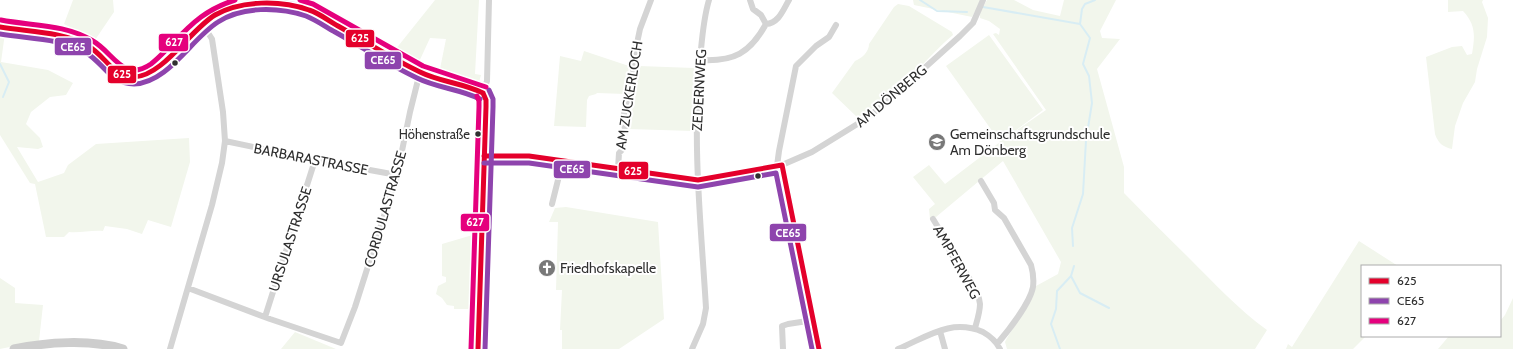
<svg xmlns="http://www.w3.org/2000/svg" width="1513" height="349" font-family="Cabin,sans-serif">
<style>
.green{fill:#f2f6ec}
.lines{fill:none;stroke-linecap:round;stroke-linejoin:round}
.stream{stroke:#d8edf4;stroke-width:2}
.minor{stroke:#d4d4d4;stroke-width:6}
.tertiary{stroke:#d4d4d4;stroke-width:8}
.secondary{stroke:#cdcdcd;stroke-width:9}
.bus-1-casing{stroke:#fff;stroke-width:8}
.bus-2-casing{stroke:#fff;stroke-width:8}
.bus-3-casing{stroke:#fff;stroke-width:8}
.bus-1{stroke:#e4002b;stroke-width:5}
.bus-2{stroke:#8e44ad;stroke-width:5}
.bus-3{stroke:#e5007d;stroke-width:5}
.bus-dot{fill:#2f2f2f;stroke:#fff;stroke-width:1.5}
.labels{text-anchor:middle;stroke-width:4;stroke-linejoin:round;paint-order:stroke}
.bus-label{font-size:13px;fill:#2f2f2f;stroke:#fff;text-anchor:end}
.street-label{font-size:14px;fill:#2f2f2f;stroke:#fff}
.poi-label{font-size:14px;fill:#2f2f2f;stroke:#fff;text-anchor:start}
.line-badge{stroke:#fff;stroke-width:1.5}
.badge-label{font-size:11px;text-anchor:middle;font-weight:bold;fill:#fff}
</style>
<rect width="100%" height="100%" fill="#fff"/>
<path class="green" d="M73,0H113L114,12L95,40L64,24Z
M435,0H479L475,74L481,75L479,82L475,84L439,74L446,39L430,38L418,64L395,50Z
M913,0H981L972,17L914,5Z
M987,0H1014L1033,10L1060,16L1064,0H1116L1100,31L1102,38L1120,39L1097,69L1124,167V193C1145,215 1167,236 1189,258C1214,283 1238,309 1267,330L1255,349H1007L1005,342L1007,338L1031,300L1036,286L1058,274L1061,262L1003,161L936,217L930,219L929,209L935,204L913,177L929,165L945,184L1000,142L946,66L989,35L1043,110L1007,137L1046,110L993,34L996,33L999,35L1000,29L989,21L980,18V12Z
M1448,0H1483L1482,2L1488,18L1487,37L1477,69L1475,82L1463,103L1455,126L1452,149C1443,147 1438,143 1435,134L1426,57L1452,47L1462,46L1467,55L1472,54C1475,36 1476,25 1463,11L1448,12Z
M898,4L909,6L952,32L953,35C937,48 924,64 909,78C893,93 876,106 858,118L832,93L855,61C862,58 869,52 869,44L894,7Z
M0,32L5,33L1,62L48,70L73,83L66,95L50,97L31,112L26,124L40,138L43,147L38,149L17,147L38,182L64,173L68,165L96,144L189,138L190,162L171,227L148,220L142,234L127,229L105,226L103,231C91,230 81,233 69,232L64,237H46L35,184L30,183L0,135Z
M584,51L629,66L625,94L597,93L596,94L589,96L587,100L586,127L554,126L560,56L581,61Z
M639,66L694,68L692,131L629,129Z
M566,207L658,222L664,319L619,349H562V330H560L562,290H556L558,222H549L555,208Z
M476,234L474,301L468,309H454V306L447,305L442,298L436,294L438,286L446,282V277L442,276V244Z
M1359,241L1398,266H1362V336H1366L1353,349H1286L1288,344L1292,347Z
M0,278L15,288V303L43,305L39,341L0,349Z
M1513,298V349H1438L1449,336H1500V321L1505,315Z
M295,332L336,349H281Z"/>
<g class="lines">
<path class="stream" d="M920,0L937,11L967,12
M983,7L1080,24
M0,64L9,82L3,97
M1073,246L1072,228L1083,194L1086,140L1092,103L1089,76L1083,64L1090,38L1080,24L1082,9L1085,4L1095,0
M1071,276L1080,293L1109,308
M1060,349L1051,324L1056,309L1057,291L1071,276L1074,266"/>
<path class="minor" d="M750,0L753,9L761,15L766,24
M766,24C779,23 783,10 789,0
M700,60C734,62 750,53 766,24
M483,93L487,81L489,0
M225,141L315,160L397,175
M484,156H529L698,180L782,165L812,152L859,123L880,108L960,36L973,23L983,0
M782,165L819,349
M777,166L779,151L796,66L816,46L829,37L836,25
M618,169L619,153L622,150L625,129L623,119L626,103L630,98L634,73L632,67L640,29L651,0
M981,181L994,203L995,210L1004,218L1031,265C1033,272 1034,279 1033,287C1030,303 1008,331 997,344
M552,204L563,160
M933,219L949,245L950,253C960,262 979,290 980,304C980,312 977,321 975,328
M188,288L270,319L341,343L355,307L397,175L410,112L420,72
M265,317L315,160
M940,331L945,349
M170,349L212,205L222,163L225,141L223,112L212,39L203,25
M692,349L703,324L706,308C701,225 692,143 700,60C702,40 703,20 709,0
M783,349L782,326L788,324L814,320
M898,349C927,337 951,318 983,332C990,336 996,341 1000,349"/>
<path class="tertiary" d="M0,27C28,33 59,30 84,44C89,46 95,50 100,54C108,61 113,73 125,76C138,79 149,75 159,67C177,50 194,29 215,15C244,0 280,0 310,10L420,72L438,79L477,90C485,94 486,99 486,107L478,349"/>
<path class="secondary" d="M14,349C46,342 91,339 123,349"/>
<g class="bus-1-casing">
<path id="bus-1" d="M0,27C30,32 61,31 88,46C105,55 113,78 134,77C163,76 190,30 215,15C241,0 281,0 309,10C319,13 329,21 338,26C365,41 392,59 420,72C440,82 463,83 483,93
M484,156H529L698,180L782,165
M782,165L819,349
M478,349L486,107V100L483,93"/>
</g>
<g class="bus-2-casing">
<path id="bus-2" d="M0,34C29,39 59,38 85,52C104,63 110,84 134,84C168,83 191,39 218,22C242,6 279,7 306,16C316,20 326,27 335,32C362,47 389,65 417,78C437,88 460,89 480,99
M484,163H529L698,187L776,173L812,349
M485,349L493,107V99L489,90"/>
</g>
<g class="bus-3-casing">
<path id="bus-3" d="M300,0L313,4L423,66L486,87
M1,20C32,26 65,24 93,41C114,53 123,83 151,64C159,58 166,50 173,43C193,22 207,9 235,0
M471,349L479,107V101L477,96"/>
</g>
<use href="#bus-1" class="bus-1"/>
<use href="#bus-2" class="bus-2"/>
<use href="#bus-3" class="bus-3"/>
</g>
<defs>
<g id="school-disc" transform="scale(0.9)"><circle r="9.5" fill="#787878" stroke="#fff"/><path d="M0-5L7-2L0 1L-7-2ZM-4 1L0 2.5L4 1V4Q0 6-4 4Z" fill="#fff"/></g>
<g id="church-disc" transform="scale(0.9)"><circle r="9.5" fill="#787878" stroke="#fff"/><path d="M-1.2-6h2.4v3.5h3.3v2.4h-3.3V6h-2.4V-.1h-3.3v-2.4h3.3Z" fill="#fff"/></g>
</defs>
<g fill-rule="evenodd">
<use href="#school-disc" x="937" y="142"/>
<use href="#church-disc" x="547" y="268"/>
</g>
<g class="bus-dot">
<circle cx="175" cy="63" r="3.5"/>
<circle cx="478" cy="134" r="3.5"/>
<circle cx="758" cy="176" r="3.5"/>
</g>
<g class="labels">
<g class="bus-label">
<text x="470" y="139">Höhenstraße</text>
</g>
<g class="street-label">
<text transform="translate(699 90) rotate(-87)" y="5">ZEDERNWEG</text>
<text transform="translate(629 95) rotate(-81)" y="5">AM ZUCKERLOCH</text>
<text transform="translate(891 96) rotate(-40)" y="5">AM DÖNBERG</text>
<text transform="translate(311 159) rotate(11)" y="5">BARBARASTRASSE</text>
<text transform="translate(385 209) rotate(-74)" y="5">CORDULASTRASSE</text>
<text transform="translate(290 239) rotate(-72)" y="5">URSULASTRASSE</text>
<text transform="translate(957 262) rotate(61)" y="5">AMPFERWEG</text>
</g>
<g class="poi-label">
<text x="950" y="139">Gemeinschaftsgrundschule<tspan x="950" dy="16">Am Dönberg</tspan></text>
<text x="560" y="273">Friedhofskapelle</text>
</g>
</g>
<g class="line-badge">
<rect x="345" y="29" width="30" height="19" rx="4" fill="#e4002b"/>
<rect x="158" y="33" width="31" height="19" rx="4" fill="#e5007d"/>
<rect x="54" y="37" width="38" height="19" rx="4" fill="#8e44ad"/>
<rect x="364" y="51" width="38" height="19" rx="4" fill="#8e44ad"/>
<rect x="107" y="65" width="30" height="19" rx="4" fill="#e4002b"/>
<rect x="553" y="160" width="38" height="19" rx="4" fill="#8e44ad"/>
<rect x="618" y="161" width="31" height="19" rx="4" fill="#e4002b"/>
<rect x="460" y="213" width="30" height="19" rx="4" fill="#e5007d"/>
<rect x="769" y="223" width="38" height="19" rx="4" fill="#8e44ad"/>
</g>
<g class="badge-label">
<text x="360" y="42">625</text>
<text x="174" y="46">627</text>
<text x="73" y="51">CE65</text>
<text x="383" y="64">CE65</text>
<text x="122" y="78">625</text>
<text x="572" y="173">CE65</text>
<text x="633" y="175">625</text>
<text x="475" y="226">627</text>
<text x="788" y="237">CE65</text>
</g>
<rect x="1361" y="265" width="140" height="72" fill="#ffffff" stroke="#acacac"/>
<rect x="1369" y="278" width="20" height="6" fill="#e4002b" stroke="#acacac"/>
<text x="1397" y="285" font-size="12" fill="#2f2f2f">625</text>
<rect x="1369" y="298" width="20" height="6" fill="#8e44ad" stroke="#acacac"/>
<text x="1397" y="305" font-size="12" fill="#2f2f2f">CE65</text>
<rect x="1369" y="318" width="20" height="6" fill="#e5007d" stroke="#acacac"/>
<text x="1397" y="325" font-size="12" fill="#2f2f2f">627</text>
</svg>
